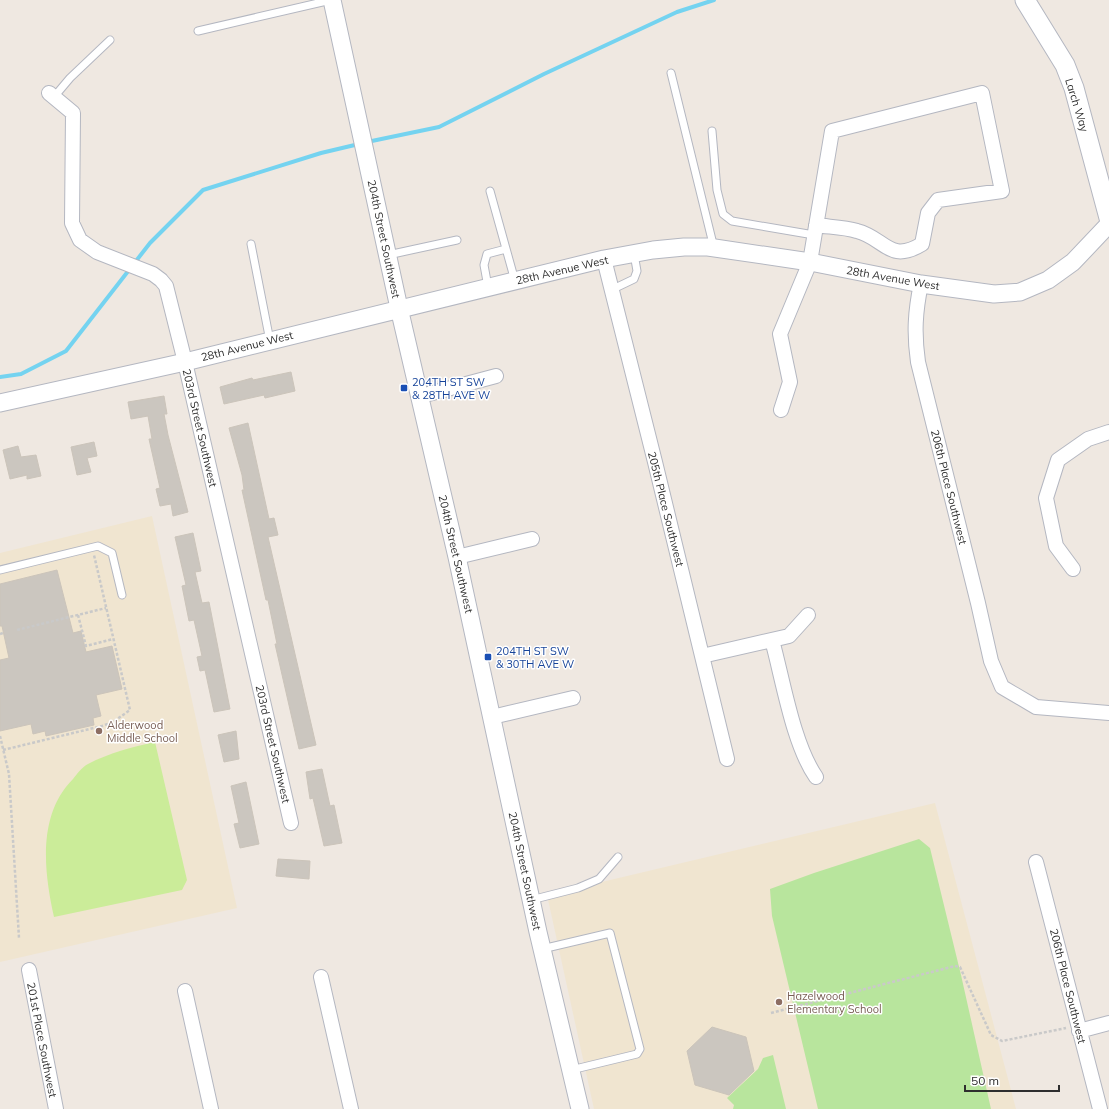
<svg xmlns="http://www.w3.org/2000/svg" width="1109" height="1109" font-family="Mulish,sans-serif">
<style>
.education{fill:#f0e5d0}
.green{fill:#b8e59d}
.pitch{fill:#cbec99}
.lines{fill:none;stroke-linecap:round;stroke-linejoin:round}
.stream{stroke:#74d3f0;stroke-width:4}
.building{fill:#cbc6bf;stroke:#cbc4ba}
.service-casing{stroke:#b4b7c1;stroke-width:9}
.minor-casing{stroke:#b4b7c1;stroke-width:16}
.tertiary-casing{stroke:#b4b7c1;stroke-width:19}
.secondary-casing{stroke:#b4b7c1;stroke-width:21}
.path{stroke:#c9c9c9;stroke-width:2.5;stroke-dasharray:3 2;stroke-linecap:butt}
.service{stroke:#fff;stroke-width:7}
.minor{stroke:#fff;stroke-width:14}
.tertiary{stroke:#fff;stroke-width:17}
.secondary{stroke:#fff;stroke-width:19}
.transit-dot{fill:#1a4fb4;stroke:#fff;stroke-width:1.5}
.education-dot{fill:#8d6e63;stroke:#fff;stroke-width:1.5}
.labels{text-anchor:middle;stroke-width:3;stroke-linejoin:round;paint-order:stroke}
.street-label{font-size:11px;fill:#2e2e2e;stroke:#fff}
.transit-label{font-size:11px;fill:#164399;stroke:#fff;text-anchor:start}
.education-label{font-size:11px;fill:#785e54;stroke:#fff;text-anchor:start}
</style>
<rect width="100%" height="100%" fill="#efe8e1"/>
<path class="education" d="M152,516L237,908L0,962V553Z
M935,803L1016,1109H594L547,895Z"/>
<path class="green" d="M919,839L930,848L961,975L991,1109H818L772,916L770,889L814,873Z
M773,1055L786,1109H733L734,1105L727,1098L758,1069L763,1058Z"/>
<path class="pitch" d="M155,742L187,880L182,890L54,917C44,872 37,815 73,779C77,774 82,767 88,764C109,753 132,747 155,742Z"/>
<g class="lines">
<path class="stream" d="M367,142L439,127L544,74L677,12L714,0
M0,377L21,374L66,351L150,243L203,190L321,153L359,144"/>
</g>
<path class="building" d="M291,372L295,391L265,398L264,395L224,404L220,387L252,378L253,380Z
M164,396L167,414H164L168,435L188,512L173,516L171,504L160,506L156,489L160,488L149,439H152L148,416L131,419L128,402Z
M248,423L269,519L274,518L278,535L268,537L316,745L299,749L275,644H277L268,600H266L242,490H244L242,475L229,428Z
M94,442L97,456L87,458L91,472L77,475L71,447Z
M18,446L21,457L36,455L41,476L27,479V475L10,479L3,450Z
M193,533L201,571L195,572L202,603L209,602L230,709L214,712L205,670L200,671L197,657L202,656L194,620L189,621L182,586L186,585L175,537Z
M57,570L73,633L81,631L86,652L112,646L122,689L96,695L101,716L93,718L94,725L46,736L45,731L33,734L31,724L0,731V660L9,658L2,626H0V584Z
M236,731L239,759L224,762L218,735Z
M322,769L330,806L334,805L342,843L324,846L313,798L310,799L306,772Z
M246,782L259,844L240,848L234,824L239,823L231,786Z
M278,859L310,861L309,879L276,876Z
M712,1027L746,1037L754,1071L729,1095L695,1085L687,1051Z"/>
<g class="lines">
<g class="service-casing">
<path id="service" d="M198,31L331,0
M671,73L714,248
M54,97L70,78L110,40
M712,131L717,190L723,214L732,221L814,235
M490,191L515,281
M251,244L270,341
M388,255L457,240
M488,287L484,265L487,254L506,249
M611,290L634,279L637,271L634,254
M0,570L98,546L112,553L122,595
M531,900L578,888L599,879L618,857
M542,949L610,933L640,1049L637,1054L571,1070"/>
</g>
<g class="minor-casing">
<path id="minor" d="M49,93L73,113L72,223L80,240L97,252L153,274L161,280L166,286L185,362L291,823
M604,259L655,462L727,759
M921,284C915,312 914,334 918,362L978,603L991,661L1002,687L1036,707L1109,713
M421,396L496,376
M781,410L790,382L780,334L810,262L832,131L982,93L1002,191L938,200L928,213L922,244C889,264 885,238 857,231C844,227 829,227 816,225
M457,557L532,539
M1073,569L1056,546L1046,498L1058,460L1088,439L1109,432
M772,640C783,680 793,744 816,777
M702,656L789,636L808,615
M492,717L573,698
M1036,862L1100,1109
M29,970L56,1109
M321,977L351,1109
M185,991L211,1109
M1079,1031L1109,1023"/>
</g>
<g class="tertiary-casing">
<path id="tertiary" d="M332,0L399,308L457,557L538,932L580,1109
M0,403L185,362L604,259L653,250L684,247H708L810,262L921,284L994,294L1020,292L1048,280L1073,262L1109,224"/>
</g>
<g class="secondary-casing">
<path id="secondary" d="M1025,0L1065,65L1074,88L1109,218"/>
</g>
<path class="path" d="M78,615L86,646L113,639
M17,630L106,608
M0,634L3,633
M0,736L9,774L19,938
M3,750L102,726L113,722L130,710L94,555
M771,1013L955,966L960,967L991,1035L1002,1041L1066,1028"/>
<use href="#service" class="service"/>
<use href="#minor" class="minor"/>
<use href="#tertiary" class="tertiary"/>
<use href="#secondary" class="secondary"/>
</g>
<g class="transit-dot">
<rect x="400" y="384" width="8" height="8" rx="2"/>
<rect x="484" y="653" width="8" height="8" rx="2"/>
</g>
<g class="education-dot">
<circle cx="99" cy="731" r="4"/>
<circle cx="779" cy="1002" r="4"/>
</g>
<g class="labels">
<g class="street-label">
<text transform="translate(1077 105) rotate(73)" y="4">Larch Way</text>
<text transform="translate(384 239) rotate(78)" y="4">204th Street Southwest</text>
<text transform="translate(562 270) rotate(-13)" y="4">28th Avenue West</text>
<text transform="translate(893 278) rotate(10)" y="4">28th Avenue West</text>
<text transform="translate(247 346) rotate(-14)" y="4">28th Avenue West</text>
<text transform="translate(200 428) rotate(77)" y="4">203rd Street Southwest</text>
<text transform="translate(949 487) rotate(76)" y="4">206th Place Southwest</text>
<text transform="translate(666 509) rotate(76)" y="4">205th Place Southwest</text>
<text transform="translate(456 554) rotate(77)" y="4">204th Street Southwest</text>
<text transform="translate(273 744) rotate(77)" y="4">203rd Street Southwest</text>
<text transform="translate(525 871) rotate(78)" y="4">204th Street Southwest</text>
<text transform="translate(1068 986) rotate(76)" y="4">206th Place Southwest</text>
<text transform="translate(42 1040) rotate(79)" y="4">201st Place Southwest</text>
</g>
<g class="transit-label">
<text x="412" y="386">204TH ST SW<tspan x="412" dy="13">&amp; 28TH AVE W</tspan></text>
<text x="496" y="655">204TH ST SW<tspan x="496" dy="13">&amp; 30TH AVE W</tspan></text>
</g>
<g class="education-label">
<text x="107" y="729">Alderwood<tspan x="107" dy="13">Middle School</tspan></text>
<text x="787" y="1000">Hazelwood<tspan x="787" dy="13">Elementary School</tspan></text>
</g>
</g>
<path d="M965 1085v6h94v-6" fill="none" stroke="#2e2e2e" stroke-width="2"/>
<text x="971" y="1085" font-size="12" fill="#2e2e2e" stroke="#ffffff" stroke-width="3" paint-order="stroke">50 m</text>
</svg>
